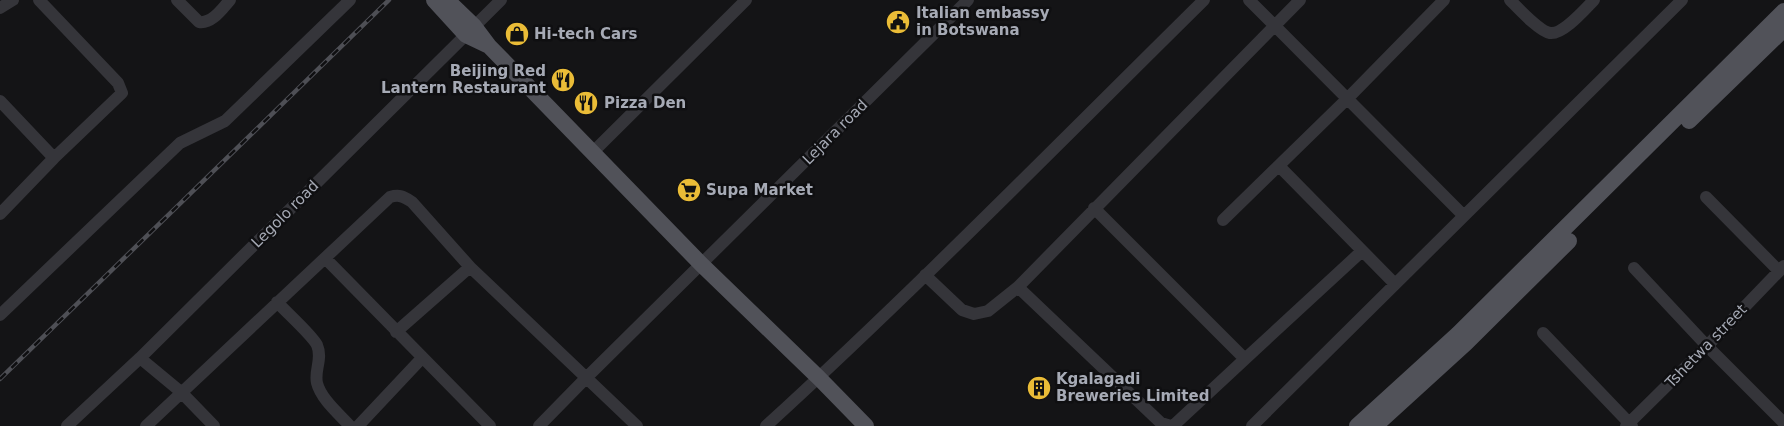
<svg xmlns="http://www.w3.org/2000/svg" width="1784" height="426" font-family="'DejaVu Sans',sans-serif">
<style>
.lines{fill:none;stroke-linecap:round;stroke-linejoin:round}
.minor{stroke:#35353a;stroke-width:12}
.major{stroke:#515259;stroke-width:16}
.rail-casing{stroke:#4e4f55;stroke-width:4.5}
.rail{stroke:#0f0f11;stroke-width:2.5;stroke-dasharray:8;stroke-linecap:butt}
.labels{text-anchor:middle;stroke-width:5;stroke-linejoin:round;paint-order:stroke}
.poi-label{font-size:15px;font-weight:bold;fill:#a6aab5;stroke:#0f0f11;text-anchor:start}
.street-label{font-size:15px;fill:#a6aab5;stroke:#0f0f11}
</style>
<rect width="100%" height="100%" fill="#141416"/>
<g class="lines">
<path class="minor" d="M177,0L199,22C212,24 222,9 230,0
M1249,0L1464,216
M1510,0C1518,8 1539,31 1550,33C1563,35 1585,9 1594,0
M0,8L13,0
M0,101L54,158
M592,153L746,0
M1279,166L1395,284
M1706,197L1779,271
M1094,208L1245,359L1173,426
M0,214L54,158L122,93L118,83L39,0
M1223,220L1348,98L1444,0
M325,258L490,426
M1634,268L1707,346L1784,423
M925,275L962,310L974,314L988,311L1018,287L1300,0
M1018,287L1161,423L1171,426
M277,302C286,312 312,335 317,345C323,359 314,370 317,383C321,399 339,414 350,426
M0,315L180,143L225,121L350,0
M396,332L470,267
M1543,333L1632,426
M140,358L181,392L214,426
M1245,359L1362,251
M67,426L140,358L501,0
M146,426L390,197C400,194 404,197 412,202L470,267L637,426
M358,426L422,358
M539,426L587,377L968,0
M766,426C916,289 1059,143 1204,0
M1252,426L1682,0
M1626,426L1707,346L1784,266"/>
<path class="major" d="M434,0L466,35L487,45
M447,0L474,26L489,46L701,264L819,378L866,426
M1689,121L1784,29
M1357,426L1458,334L1784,11
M1375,426L1466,343L1569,241"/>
<g class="rail-casing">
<path id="rail" d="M0,379L389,0"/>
</g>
<use href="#rail" class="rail"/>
</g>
<defs>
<g id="civic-disc" transform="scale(1.25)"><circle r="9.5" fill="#eabc37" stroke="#0f0f11"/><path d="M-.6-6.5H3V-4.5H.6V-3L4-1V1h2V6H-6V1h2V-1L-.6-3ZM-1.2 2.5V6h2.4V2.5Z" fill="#111"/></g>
<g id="shop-disc" transform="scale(1.25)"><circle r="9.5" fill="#eabc37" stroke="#0f0f11"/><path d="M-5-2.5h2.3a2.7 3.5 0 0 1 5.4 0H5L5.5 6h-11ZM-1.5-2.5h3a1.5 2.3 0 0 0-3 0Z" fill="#111"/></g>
<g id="restaurant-disc" transform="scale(1.25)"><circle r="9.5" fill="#eabc37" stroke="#0f0f11"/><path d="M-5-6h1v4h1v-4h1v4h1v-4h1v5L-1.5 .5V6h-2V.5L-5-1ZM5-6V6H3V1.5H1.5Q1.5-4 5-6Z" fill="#111"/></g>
<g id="supermarket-disc" transform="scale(1.25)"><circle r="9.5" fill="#eabc37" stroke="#0f0f11"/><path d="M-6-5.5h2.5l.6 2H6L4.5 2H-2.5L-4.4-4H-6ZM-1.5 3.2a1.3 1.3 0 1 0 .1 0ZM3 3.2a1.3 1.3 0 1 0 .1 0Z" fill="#111"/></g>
<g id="building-disc" transform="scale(1.25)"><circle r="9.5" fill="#eabc37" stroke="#0f0f11"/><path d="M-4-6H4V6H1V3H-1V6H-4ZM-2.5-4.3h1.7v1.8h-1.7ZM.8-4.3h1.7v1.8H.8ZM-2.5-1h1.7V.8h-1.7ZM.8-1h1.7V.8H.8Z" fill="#111"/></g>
</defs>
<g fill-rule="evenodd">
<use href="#civic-disc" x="898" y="22"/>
<use href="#shop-disc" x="517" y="34"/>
<use href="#restaurant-disc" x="563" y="80"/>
<use href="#restaurant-disc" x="586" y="103"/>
<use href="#supermarket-disc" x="689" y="190"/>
<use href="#building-disc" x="1039" y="388"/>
</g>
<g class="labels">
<g class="poi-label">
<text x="916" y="18">Italian embassy<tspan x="916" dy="17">in Botswana</tspan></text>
<text x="534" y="39">Hi-tech Cars</text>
<text x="546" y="76" text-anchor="end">Beijing Red<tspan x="546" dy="17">Lantern Restaurant</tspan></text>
<text x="604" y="108">Pizza Den</text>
<text x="706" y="195">Supa Market</text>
<text x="1056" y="384">Kgalagadi<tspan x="1056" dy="17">Breweries Limited</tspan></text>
</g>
<g class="street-label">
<text transform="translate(835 132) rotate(-45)" y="5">Lejara road</text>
<text transform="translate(285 214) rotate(-45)" y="5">Legolo road</text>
<text transform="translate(1706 346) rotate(-46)" y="5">Tshetwa street</text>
</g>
</g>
</svg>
